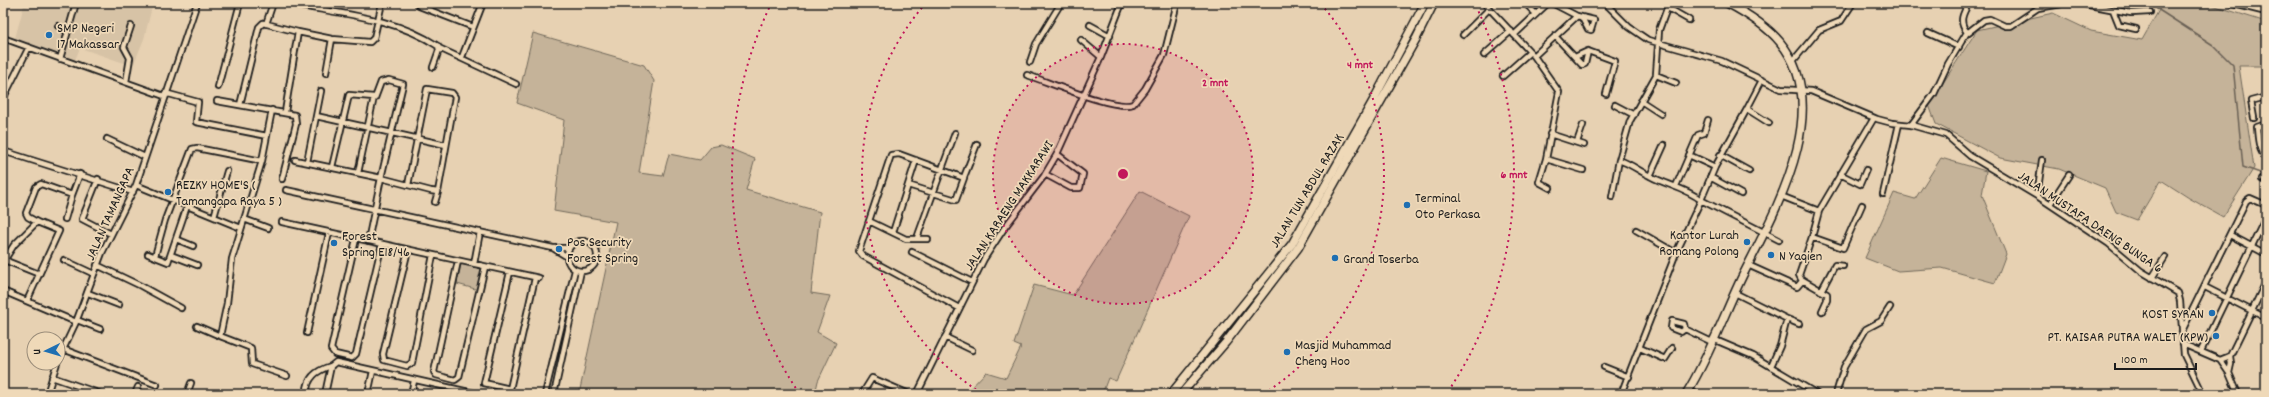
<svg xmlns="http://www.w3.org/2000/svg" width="2269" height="397" font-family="Dekko,sans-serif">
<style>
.built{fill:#d7c3a6}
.green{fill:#c5b399;stroke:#70685a}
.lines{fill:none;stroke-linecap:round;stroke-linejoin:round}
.stream{stroke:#696054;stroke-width:1.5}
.street-casing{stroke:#1c1c1c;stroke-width:8}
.primary-casing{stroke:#1c1c1c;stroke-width:10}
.street{stroke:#efd9b8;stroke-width:4.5}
.primary{stroke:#efd9b8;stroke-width:7}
.ring{fill:none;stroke:#c2185b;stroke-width:2;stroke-dasharray:2 4}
.poi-dot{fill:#1f6fb2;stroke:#efd9b8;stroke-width:1.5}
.labels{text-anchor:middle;stroke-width:3.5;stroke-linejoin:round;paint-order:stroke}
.poi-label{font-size:14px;fill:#1c1c1c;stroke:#efd9b8;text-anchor:start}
.street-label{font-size:14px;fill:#1c1c1c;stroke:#efd9b8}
.centre{fill:#c2185b;stroke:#efd9b8;stroke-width:2}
.ring-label{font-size:12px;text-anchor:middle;font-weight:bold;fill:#c2185b;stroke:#efd9b8;stroke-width:3.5;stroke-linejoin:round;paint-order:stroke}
</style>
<rect width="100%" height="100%" fill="#e7d1b2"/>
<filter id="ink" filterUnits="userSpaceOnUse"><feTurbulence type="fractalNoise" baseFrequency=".025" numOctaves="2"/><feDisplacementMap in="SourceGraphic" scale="8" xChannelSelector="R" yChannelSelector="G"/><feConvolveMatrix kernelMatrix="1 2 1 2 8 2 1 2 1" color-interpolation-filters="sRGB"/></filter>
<g filter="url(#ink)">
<path class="built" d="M34,3H153L144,39L133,66L80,48L75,60L14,42L24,5L32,8Z"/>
<path class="green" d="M2163,3H2206L2266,22V66H2239L2254,168L2223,217L2189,198L2161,180L2137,220L2116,212L2105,188L2059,169L2000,158L1936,124L1929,105L1977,30L2053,13L2091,31L2142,40Z
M533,33L644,65L654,81L639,173L663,176L669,154L700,160L711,147L721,145L755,159L746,190L820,212L811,293L830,296L817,332L836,343L818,381L815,394H579L616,222L554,211L564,120L517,103Z
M1941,158L1986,171L1982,195L2006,254L1995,283L1942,268L1898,271L1865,258L1894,193L1915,199Z
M1140,191L1189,216L1116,381L1108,378L1102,394H965L986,372L1006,378L1021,347L1014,344L1034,285L1073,295Z
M461,264L483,269L479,290L457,284Z"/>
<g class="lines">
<path class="stream" d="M2148,3L2213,45L2233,65L2243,167L2266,175"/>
<g class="street-casing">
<path id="street" d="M62,3L65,4
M286,3C338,14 392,16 438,46L439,50L433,67
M417,3L419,6L473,27
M1484,3L1534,56L1559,92L1546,159
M1525,3L1536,14
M1605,3L1629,27L1648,40L1722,61L1781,89L1811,91L1877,119L1892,123L1911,125L1946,135L1970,156L2037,196L2109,244L2141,271L2178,293L2180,301L2184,355L2203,394
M2230,3L2266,12
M1668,8L1689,20
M2113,10L2119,25L2136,29
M1577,16L1594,20L1591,30L1588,29L1582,18
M266,24L273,3
M1090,25L1110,36
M58,26L67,32
M298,32L332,39L370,42L374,38L382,3
M1967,32C1958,22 1963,13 1969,3
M1928,33L1959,47
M1463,35L1489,9
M1514,35L1548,3
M1555,36L1582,65L1585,64L1588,51L1615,61L1606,94
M3,38L164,96
M1081,40L1101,57
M439,48L516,84
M1484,55L1511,31
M1534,56L1577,16L1552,3
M462,57L483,3
M1575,57L1588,51
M60,59L76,3
M1793,61L1819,30L1841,21L1853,3
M1030,62L1036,44L1061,3
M326,73L332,39
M1027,75C1049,82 1115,111 1133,104L1145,89L1164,55L1177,3
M1656,75L1676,83
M1503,76L1530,52
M126,82L130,58L124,47L131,26
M218,87L240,3
M165,93L198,102L196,122L267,136
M375,98L381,82L389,80L403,84L381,178L431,191L438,192L455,97L452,93L427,89L408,185
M3,99L29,47
M217,101L295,115L296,124L282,179
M1641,101L1661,114
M240,105L259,27L263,23L298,32L285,112
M1615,105L1634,115
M1747,109L1762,80
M272,110L262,161L232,259L227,303L220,336L251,348L252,364L287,376
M316,116L446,145
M2254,118L2251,101L2266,97
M2266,124L2257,127C2258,137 2258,150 2266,158
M1911,125L1934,94L1948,64L1966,34L1984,20L1990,19L2005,26H2011L2038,8L2062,4H2084L2131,13L2150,12
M1550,134L1584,145
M107,139L145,157
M1577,142L1583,125
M3,151L133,192
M1720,155L1749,171
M295,160L381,178L368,241
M1619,160L1630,121L1656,75L1659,30L1669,3
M307,162L321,91
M332,167L349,95L374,97L358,173
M1715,167L1747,109L1769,123
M1045,174L1071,188H1080L1083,174L1057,154
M1840,174L1860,184L1866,170
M1650,176L1664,145
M964,177L977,144
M1710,177L1741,194
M98,179L82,219L111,234
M2262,179L2266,180
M136,185L241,228
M908,185L956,200L964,178L899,154L891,155L859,251L863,256L959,308
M1676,186L1698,135L1704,133L1708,120
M1550,188L1539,182L1546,159L1583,170
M286,190L553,248H569
M1883,194L1899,124
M72,195L80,174
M1781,196L1819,211
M2037,196L2042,160
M1612,197L1619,160C1631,164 1639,171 1650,176C1666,185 1686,188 1701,200L1715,167L1689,155
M435,202L438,192
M2050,204L2069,175
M214,217L227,171
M244,219L268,228
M869,221L906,239H928
M37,222L28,217L26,213L36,187L41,184L72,195L65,219
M282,222L539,278
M1636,230L1676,253
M893,232L916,160
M2230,235L2266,254
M1812,237L1843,248L1862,205
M917,238L955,133
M176,239L193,246
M356,239L331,349L335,354L352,358L356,354L382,244
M567 256a15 15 0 1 1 30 0a15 15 0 1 1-30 0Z
M553,248L566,256
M408,250L383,354L384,360L407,366L412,363L433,255
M912,252L972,282
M148,254L168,262L187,206
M171,255L197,265
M155,256L165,220L192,149L197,148L262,161
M64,260L94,274
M458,261L434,372L436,375L455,380L459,377L485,267
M474,264L480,232
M97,265L141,286L181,308
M1748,265L1797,287L1803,280
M510,272L484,383L510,389L535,278
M2152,278L2165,257
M2205,287L2266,318
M3,291L76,322L102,253L136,185L197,3
M1821,291L1835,265L1843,266
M88,293L119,305
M1735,293L1787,319
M27,301L59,231L37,222L14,245L5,259L9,262L39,274
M1822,311L1827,300V294L1801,279L1799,275L1812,237L1819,211L1874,118
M77,320L100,329
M197,326L220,336
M1685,329L1684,324L1672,321L1671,328L1681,332L1685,329L1712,342
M2182,331L2246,201L2250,198L2266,205
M307,333L329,233
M945,337L972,350
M1713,339L1753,356L1817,394
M2183,344L2220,360L2229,373L2238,394
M1640,348L1665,359L1672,348
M63,349L157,385
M2201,351L2266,217
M58,360L76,322
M2220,360L2230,356L2266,282
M1771,366L1780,346L1787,319L1799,324
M1604,367L1629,377
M2229,373L2231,364L2230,356
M52,377L101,394
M1688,391L1697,394
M47,394L57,363
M135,394L138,387
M187,394L191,383
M307,394C306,378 317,370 331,366
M325,394L331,366L336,362L478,394
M368,394L373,371
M411,394L414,381
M545,394L575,270
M554,394L581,271
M862,394L872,378L909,394
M917,394L984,259L1005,227L1044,176L1057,154L1101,57L1122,3
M1621,394L1676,253L1701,200L1779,240
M1836,394L1844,367L1866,329L1881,321L1890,307"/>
</g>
<g class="primary-casing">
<path id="primary" d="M1171,394L1292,244L1373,101L1425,3
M1181,394L1226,342L1298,248L1416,39L1434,3
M1686,394C1707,361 1724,315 1741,279C1773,214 1836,110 1780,42C1766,25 1746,13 1727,3"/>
</g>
<use href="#street" class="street"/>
<use href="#primary" class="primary"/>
</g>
</g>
<circle cx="1123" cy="174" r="130" fill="#c2185b" fill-opacity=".12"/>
<g class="ring">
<circle cx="1123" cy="174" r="130"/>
<path d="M981 393A261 261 0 0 1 925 4M1321 4A261 261 0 0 1 1265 393"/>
<path d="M799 393A391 391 0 0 1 770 6M1476 6A391 391 0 0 1 1447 393"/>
</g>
<g class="poi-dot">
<circle cx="49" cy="35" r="4"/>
<circle cx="168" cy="192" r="4"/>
<circle cx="1407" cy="205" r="4"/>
<circle cx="1747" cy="242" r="4"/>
<circle cx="334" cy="243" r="4"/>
<circle cx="559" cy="249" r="4"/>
<circle cx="1771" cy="255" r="4"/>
<circle cx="1335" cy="258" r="4"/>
<circle cx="2212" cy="313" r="4"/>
<circle cx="2216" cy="336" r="4"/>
<circle cx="1287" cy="352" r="4"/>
</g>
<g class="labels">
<g class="poi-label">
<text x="57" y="32">SMP Negeri<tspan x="57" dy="16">17 Makassar</tspan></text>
<text x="176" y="189">REZKY HOME'S (<tspan x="176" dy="16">Tamangapa Raya 5 )</tspan></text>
<text x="1415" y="202">Terminal<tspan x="1415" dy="16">Oto Perkasa</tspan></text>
<text x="1739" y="239" text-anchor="end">Kantor Lurah<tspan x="1739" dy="16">Romang Polong</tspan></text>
<text x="342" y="240">Forest<tspan x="342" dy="16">Spring E18/46</tspan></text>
<text x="567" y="246">Pos Security<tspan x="567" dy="16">Forest Spring</tspan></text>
<text x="1779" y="260">N Yaqien</text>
<text x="1343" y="263">Grand Toserba</text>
<text x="2204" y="318" text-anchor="end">KOST SYRAN</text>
<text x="2208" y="341" text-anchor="end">PT. KAISAR PUTRA WALET (KPW)</text>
<text x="1295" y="349">Masjid Muhammad<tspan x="1295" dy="16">Cheng Hoo</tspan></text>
</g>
<g class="street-label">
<text transform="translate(1306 190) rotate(-59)" y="5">JALAN TUN ABDUL RAZAK</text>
<text transform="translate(1008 205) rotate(-57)" y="5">JALAN KARAENG MAKKARAWI</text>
<text transform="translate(109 213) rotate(-66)" y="5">JALAN TAMANGAPA</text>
<text transform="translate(2091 221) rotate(34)" y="5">JALAN MUSTAFA DAENG BUNGA 6</text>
</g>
</g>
<circle cx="1123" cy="174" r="6" class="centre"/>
<g class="ring-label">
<text x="1360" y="68">4 mnt</text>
<text x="1215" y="86">2 mnt</text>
<text x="1514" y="178">6 mnt</text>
</g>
<rect width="2269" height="397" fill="none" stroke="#efd9b8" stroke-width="16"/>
<rect x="8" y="8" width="2253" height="381" fill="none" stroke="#1c1c1c" stroke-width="1.5" filter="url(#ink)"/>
<g transform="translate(46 351) rotate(265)"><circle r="19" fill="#efd9b8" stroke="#9b8d7a"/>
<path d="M0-3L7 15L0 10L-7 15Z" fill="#1f6fb2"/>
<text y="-6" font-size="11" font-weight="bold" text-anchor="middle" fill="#1c1c1c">U</text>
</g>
<path d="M2115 363v6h81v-6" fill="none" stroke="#1c1c1c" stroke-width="2"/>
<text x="2121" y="363" font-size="12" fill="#1c1c1c" stroke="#efd9b8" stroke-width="3" paint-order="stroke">100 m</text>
</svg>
